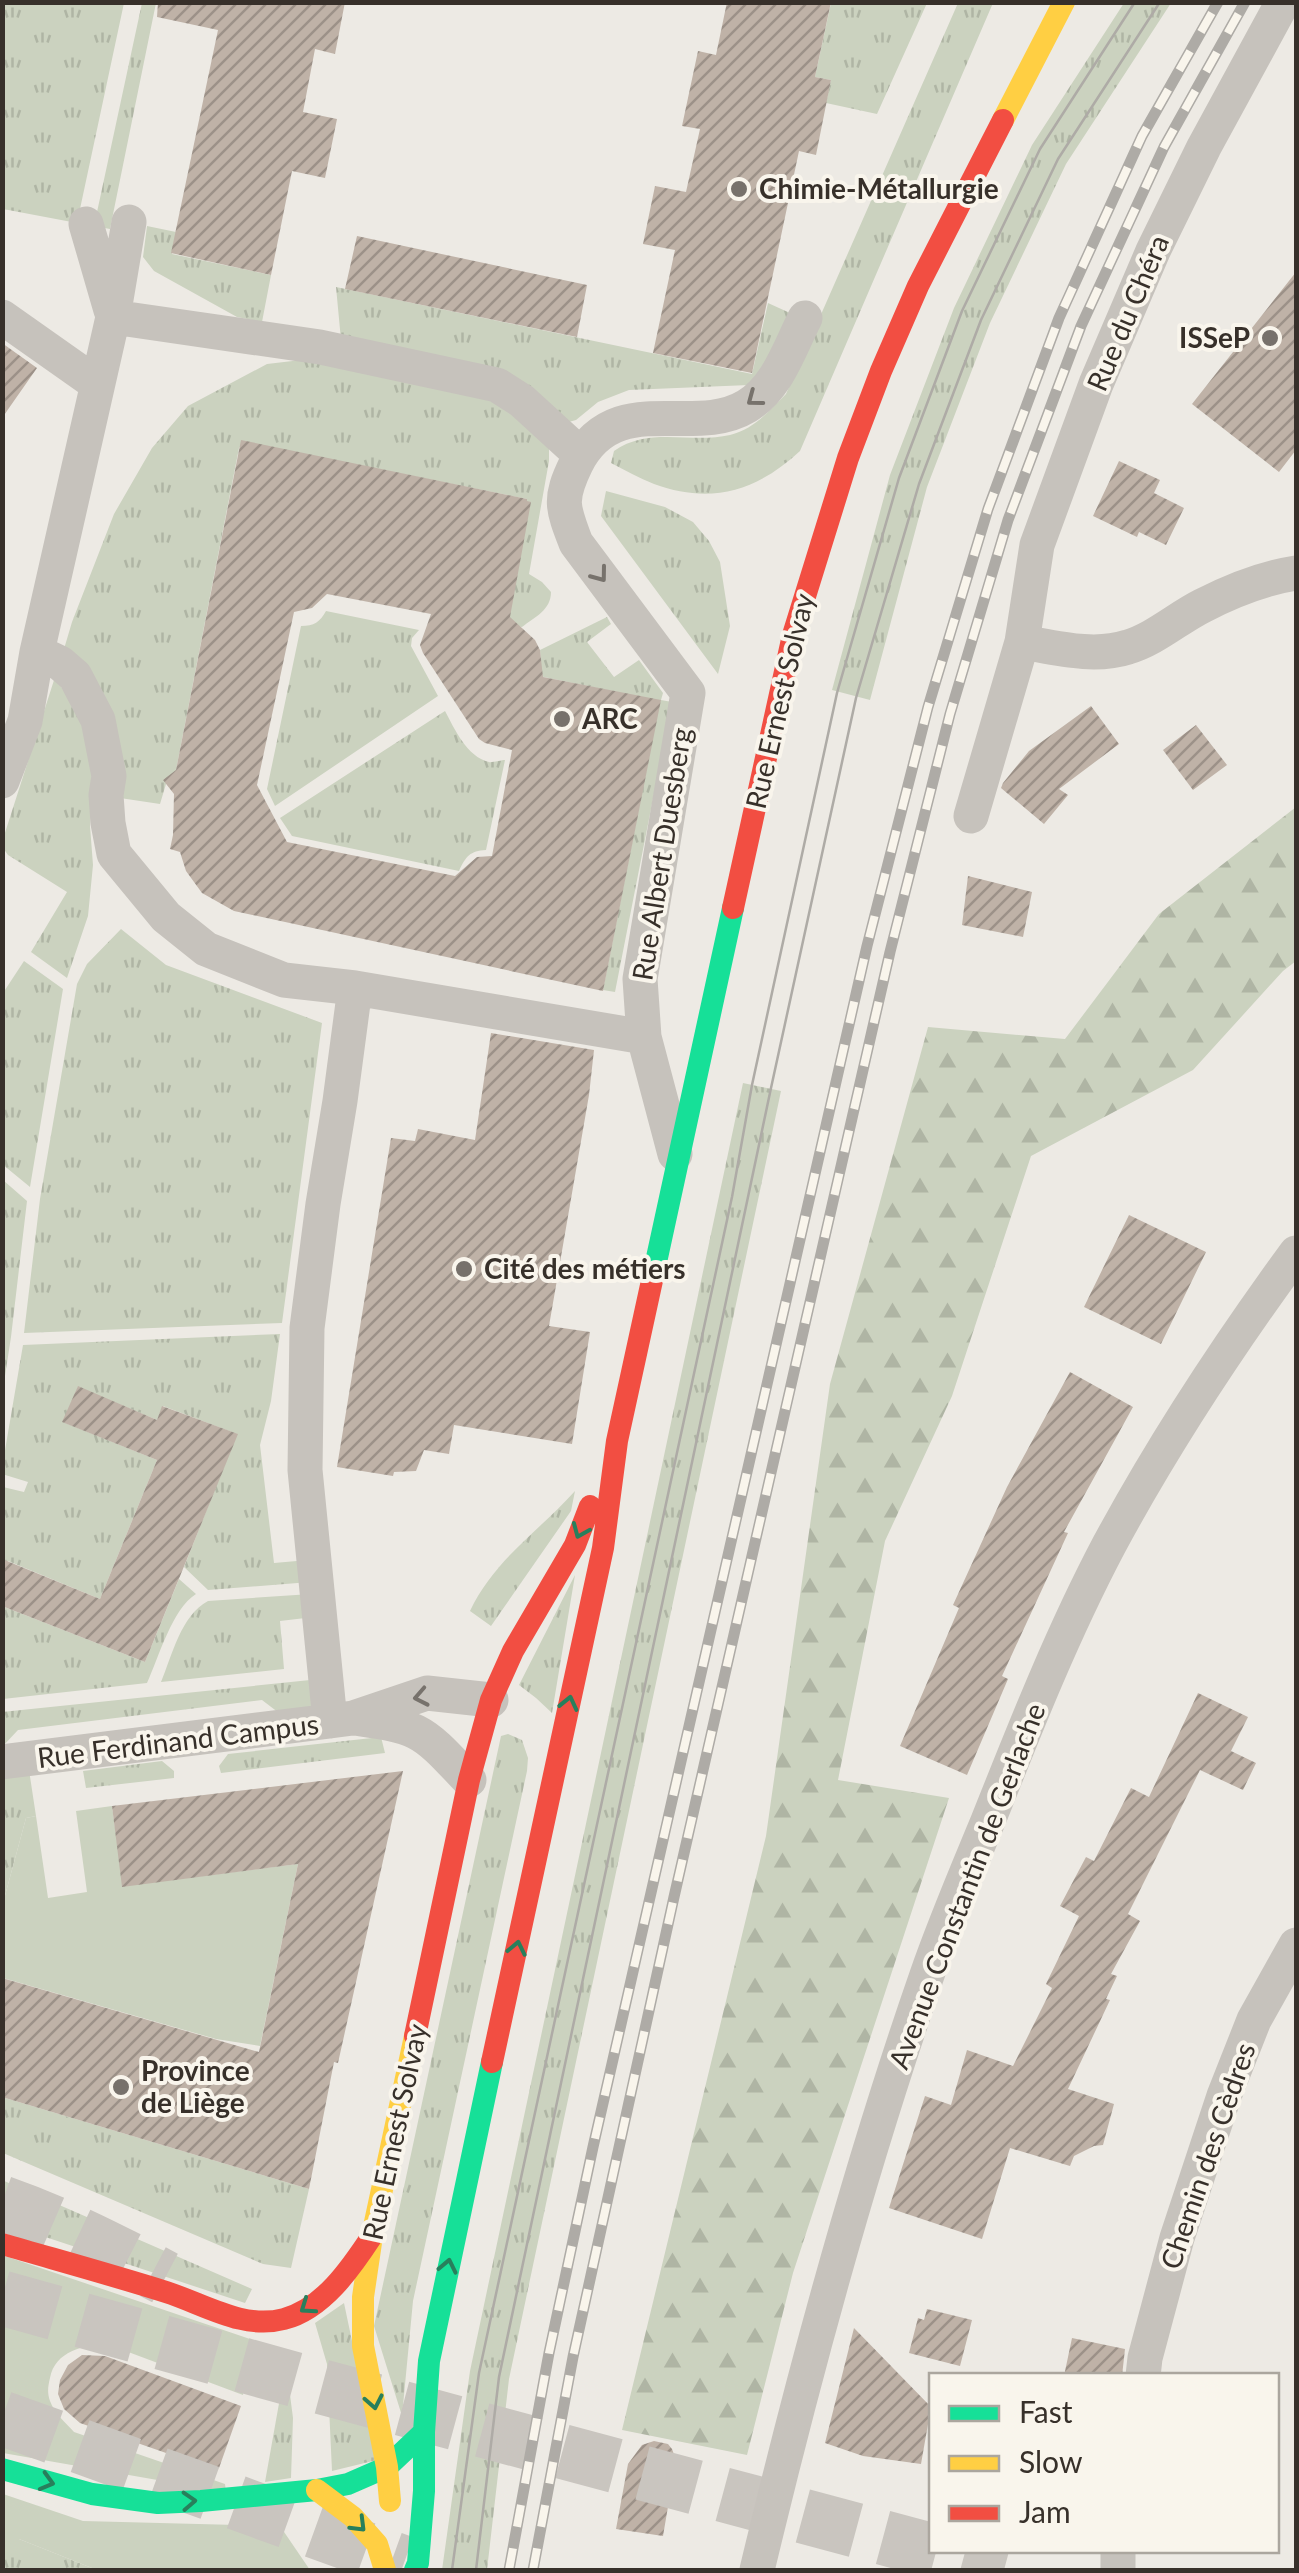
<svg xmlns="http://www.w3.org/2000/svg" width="1299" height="2573" font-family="Lato,sans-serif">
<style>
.grass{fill:url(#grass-tufts)}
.forest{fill:url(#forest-firs)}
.garden{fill:#cbd2bf}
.building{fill:url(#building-hatch);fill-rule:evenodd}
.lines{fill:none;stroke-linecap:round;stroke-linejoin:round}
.highway-tunnel{stroke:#c9c5bf;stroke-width:55;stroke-dasharray:55 28;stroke-linecap:butt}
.street{stroke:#c6c2bc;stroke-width:35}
.fast{stroke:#16e098;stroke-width:22}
.slow{stroke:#ffcf43;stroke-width:22}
.jam{stroke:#f24e42;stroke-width:22}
.tram{stroke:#aeaba6;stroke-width:2.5}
.rail-casing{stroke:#aeaba6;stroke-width:11}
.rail{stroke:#f9f5ec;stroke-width:8;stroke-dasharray:22;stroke-linecap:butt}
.oneway{stroke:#77726c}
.oneway2{stroke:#287f5c}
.poi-dot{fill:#77716b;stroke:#f9f5ec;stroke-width:4}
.labels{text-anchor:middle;stroke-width:8;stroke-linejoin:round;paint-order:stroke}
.poi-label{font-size:28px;font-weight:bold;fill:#37302a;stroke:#f9f5ec;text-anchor:start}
.street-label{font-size:28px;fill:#37302a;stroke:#f9f5ec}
</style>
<defs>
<pattern id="grass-tufts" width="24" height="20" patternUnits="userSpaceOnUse" patternTransform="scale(2.5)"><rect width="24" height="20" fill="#cbd2bf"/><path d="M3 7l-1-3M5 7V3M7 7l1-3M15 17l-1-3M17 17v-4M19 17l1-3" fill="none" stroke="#afb5a4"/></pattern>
<pattern id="forest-firs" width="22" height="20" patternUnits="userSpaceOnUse" patternTransform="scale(2.5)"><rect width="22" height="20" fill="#cbd2bf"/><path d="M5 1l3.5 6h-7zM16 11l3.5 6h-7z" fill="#afb5a4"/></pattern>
<pattern id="building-hatch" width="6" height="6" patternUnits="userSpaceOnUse" patternTransform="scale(2.5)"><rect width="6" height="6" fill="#bfb2a7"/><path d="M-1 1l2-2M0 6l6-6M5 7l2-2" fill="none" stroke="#9c9188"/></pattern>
</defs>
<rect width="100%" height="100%" fill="#edeae4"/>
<path class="grass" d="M2,3H124L77,223L3,209Z
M142,3H156L110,229L94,226Z
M831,3H927L877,114L826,103L831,80L815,77Z
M958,3H993L800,451C757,491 711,505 654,484C639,478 625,470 611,463L614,451C649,426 691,444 730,435C754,429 769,411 786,394Z
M1124,3H1171L1066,164L990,323L927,487L870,700L832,690L890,475L954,308L1032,145Z
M147,226L176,232L172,254L271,275L262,322L237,317L154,271L143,257Z
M336,287L752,374L768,303L790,313L764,375L749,385L629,390L598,402L576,420L565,423L341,340Z
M318,358L488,394L549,446V461L529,574L542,582L551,592C551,610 535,617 522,627L508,625L527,499L243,442L239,448L175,775L166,784L160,804L120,798L64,649L72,622L114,514L152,448L188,406L267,364Z
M606,491L665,507L693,522L709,541L720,562L730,626L718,674L601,516Z
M326,611L419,630L412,638L411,646L438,696L275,806L267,789L301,626C314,626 320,622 326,611Z
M607,617L611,624L587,642L614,677L639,660L663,693L661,700L672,702L615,992L603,990L660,701L539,676L541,661L540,650Z
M55,677L84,723L94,778L90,826L93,865L88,916L67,978L31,952L67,892L8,855L3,848V839Z
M445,711C454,728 467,757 489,762C491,763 502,760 505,760L486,850C470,851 466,856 459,871L292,836L280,818Z
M121,929L166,965L322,1023L282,1323L24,1333L40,1199L77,984L87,964Z
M24,961L63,989L30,1187L2,1164L3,993Z
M743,1083L781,1091L509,2379L487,2570H442L470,2371Z
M3,1180L27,1201L11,1337L3,1389Z
M280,1334L271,1401L260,1445L274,1563L308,1560L310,1582L208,1590L184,1567L237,1434L163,1406L157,1420L78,1387L63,1422L157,1460L100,1599L8,1561L3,1573V1487L24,1492L28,1482L2,1474L3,1462L23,1345Z
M575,1491L571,1511L491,1626L470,1611C495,1559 537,1533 575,1491Z
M575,1575L552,1713L536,1698L519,1685Z
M179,1579L196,1594C172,1609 159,1657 147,1683L3,1699L2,1606L145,1662Z
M311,1594L314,1617L280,1621L284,1669L161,1682C172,1656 181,1615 208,1601Z
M320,1679L324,1708L279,1713L262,1700L18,1730L3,1746L2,1712Z
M508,1734L522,1740L528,1758L527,1771L413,2301L402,2416L374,2326L501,1736Z
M381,1737L385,1753L221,1773L219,1766L228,1754Z
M162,1761L174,1771V1778L86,1788L83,1771Z
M29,1770L36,1816L26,1818L3,1903V1772Z
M2,2097L309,2189L291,2268L263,2264L3,2153Z
M2,2180L252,2289L245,2303L3,2223Z
M344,2303L377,2460L332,2471L327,2364L315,2323Z
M286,2364L293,2418L291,2478L265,2482Z
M3,2539H19L97,2570H3Z"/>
<path class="forest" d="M1296,807V961L1283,971L1193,1070L1031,1156L952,1396L885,1541L838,1780L949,1798L793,2273L747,2455L622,2430L766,1836L830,1384L928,1027L1065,1039L1159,914Z"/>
<path class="garden" d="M112,1806L123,1886L298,1864L260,2046L216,2039L3,1978V1903L26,1818L36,1816L48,1898L87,1892L76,1811Z
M2,2255L250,2339L243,2395L107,2344C84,2345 55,2351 50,2378C48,2386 47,2393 50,2401C55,2414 65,2422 74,2432L225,2484L226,2492L3,2453Z
M3,2494L83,2521L280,2526L310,2570H97L19,2539H3Z"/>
<path class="building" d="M158,2H345L335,54L315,49L303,112L337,119L325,178L292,171L271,275L171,253L218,30L157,17Z
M727,2H831L815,77L831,80L816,155L799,151L752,373L653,353L675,250L643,244L655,186L686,192L700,129L682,126L698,51L716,55Z
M357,236L587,285L577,337L345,289Z
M1296,272V450L1279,472L1192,404Z
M2,343L37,368L2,418Z
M241,440L527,499V501L531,502L510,617L535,640L540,650L543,677L661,700L603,991L234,911L202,893L186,871L180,852L170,849L173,835L174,794L163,780L176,770ZM327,594L431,614L420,645L423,653L479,739L485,743L512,750L492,856L477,857L455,876L287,842L257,785L294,612L312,608Z
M1119,461L1160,480L1154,493L1184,508L1166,545L1139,532L1137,537L1093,516Z
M1091,706L1119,744L1059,789L1068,795L1044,824L1001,788L1003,783L1029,751Z
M1196,725L1227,765L1193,790L1163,750Z
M968,876L1032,892L1023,937L962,925Z
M491,1033L594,1050L589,1095L549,1326L590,1332L572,1444L454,1425L449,1454L424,1450L416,1471L394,1472L393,1476L337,1467L391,1138L415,1141L418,1129L475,1140Z
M1129,1215L1206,1252L1161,1344L1084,1307Z
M1070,1372L1133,1407L1064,1532L1068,1533L1002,1676L1008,1679L967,1775L900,1746L959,1608L953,1605L1007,1487Z
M78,1386L157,1420L162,1406L238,1434L145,1662L2,1606V1559L100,1599L157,1460L62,1422Z
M1198,1693L1248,1717L1231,1751L1256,1763L1243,1790L1200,1770L1128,1914L1140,1921L1111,1974L1117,1976L1106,1999L1110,2000L1068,2089L1114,2104L1103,2145L1094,2146L1074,2156L1070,2166L1010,2148L982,2239L889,2208L925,2096L951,2105L967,2050L1013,2066L1052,1988L1046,1984L1079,1916L1060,1906L1086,1857L1094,1861L1131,1788L1149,1797Z
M403,1771L338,2063L334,2062L309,2189L2,2097V1978L259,2052L298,1864L122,1887L112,1806Z
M927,2309L972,2320L960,2366L909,2353L918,2318L924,2320Z
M854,2328L931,2407L921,2464L863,2456L825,2443Z
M1072,2338L1125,2349L1122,2376H1064Z
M82,2355L105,2356L241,2406L219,2468L212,2469L80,2423L64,2409L58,2394L60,2380L68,2365Z
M654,2441L668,2444L672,2449L676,2460L663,2536L616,2529L628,2464L642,2445Z"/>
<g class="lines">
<path class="highway-tunnel" d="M2,2203C59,2223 112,2250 165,2278
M2,2298L311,2384L1004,2570
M2,2418L404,2563"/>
<path class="street" d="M86,224L111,310
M2,317L97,384
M113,317L320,347L497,385L522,401L581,455
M1022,642C1057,648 1094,658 1128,647C1155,639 1178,618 1202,606C1231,591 1264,578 1296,573
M37,652L60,663L75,676L98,720L109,776L106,795L108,823L114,854L166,917L206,949L284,980L355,988L644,1037
M2,781L25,721L37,652L113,317L129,222
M971,816L1022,642L1037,545L1096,384L1153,251L1204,147L1283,2
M675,1154L644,1037L640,979L688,693L576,543C562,507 559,499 576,464C615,387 693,439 747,406C778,387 789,349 805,318
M354,1718C374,1721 398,1723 416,1732C436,1742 453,1764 469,1780
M330,1721L305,1470L307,1328L323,1204L340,1101L355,988
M2,1762L330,1721L353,1718L427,1693L491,1700
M1143,2376L1145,2358L1177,2238L1224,2096L1254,2020L1296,1945
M757,2570C805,2370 859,2170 927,1975C945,1923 967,1872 988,1821C1025,1728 1062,1634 1109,1545C1164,1443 1228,1346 1296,1253
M1118,2570V2550"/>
<path class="fast" d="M653,1276L733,908
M2,2469L92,2494L158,2503L201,2501L317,2490L348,2484L387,2467L424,2432
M415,2570L418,2563L424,2491V2432L429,2361L492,2062"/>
<path class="slow" d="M1003,120L1064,2
M317,2490L353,2517L377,2544L385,2570
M390,2501L387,2467L363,2346V2297L372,2236L415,2036"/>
<path class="jam" d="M733,908L793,635L848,458L881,371L918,286L1003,120
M415,2036L469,1780L491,1700L513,1651L575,1545L590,1506
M492,2062L603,1548L617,1441L653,1276
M2,2244C57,2260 112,2275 166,2292C204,2304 243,2330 284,2319C323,2309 351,2268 372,2236"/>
<path class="tram" d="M452,2570L479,2373L732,1197L752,1085L837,693L899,478L962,311L1040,149L1135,2
M476,2570L499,2377L771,1088L856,698L919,484L981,320L1058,159L1160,2"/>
<g class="rail-casing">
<path id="rail" d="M509,2570L549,2353L593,2147L867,946L928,707L988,509L1059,318L1142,136L1218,2
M533,2570L573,2357L674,1897L890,952L950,714L1008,520L1081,326L1164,147L1245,2"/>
</g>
<use href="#rail" class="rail"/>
</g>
<defs><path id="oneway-chevron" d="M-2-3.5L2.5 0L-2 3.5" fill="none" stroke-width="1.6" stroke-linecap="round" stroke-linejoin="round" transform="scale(2.5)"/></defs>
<g class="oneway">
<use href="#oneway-chevron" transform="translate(754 399) rotate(143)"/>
<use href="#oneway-chevron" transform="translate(600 575) rotate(53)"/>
<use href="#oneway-chevron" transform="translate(421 1697) rotate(169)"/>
</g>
<g class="oneway2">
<use href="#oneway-chevron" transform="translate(580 1531) rotate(113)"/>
<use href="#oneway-chevron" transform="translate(569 1703) rotate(-77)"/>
<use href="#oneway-chevron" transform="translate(517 1948) rotate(-78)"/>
<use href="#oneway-chevron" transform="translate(448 2266) rotate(-78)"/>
<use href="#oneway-chevron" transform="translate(307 2307) rotate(145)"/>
<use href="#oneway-chevron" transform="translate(374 2402) rotate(79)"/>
<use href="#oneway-chevron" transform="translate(47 2482) rotate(16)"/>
<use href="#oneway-chevron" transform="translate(189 2501) rotate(-3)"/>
<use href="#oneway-chevron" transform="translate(359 2525) rotate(45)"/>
</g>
<g class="poi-dot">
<circle cx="739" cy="189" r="10"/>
<circle cx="1270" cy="338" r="10"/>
<circle cx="562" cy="719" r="10"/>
<circle cx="464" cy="1269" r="10"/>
<circle cx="121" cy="2087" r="10"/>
</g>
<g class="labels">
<g class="poi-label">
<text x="759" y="199">Chimie-Métallurgie</text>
<text x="1250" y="348" text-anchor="end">ISSeP</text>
<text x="582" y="729">ARC</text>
<text x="484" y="1279">Cité des métiers</text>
<text x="141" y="2081">Province<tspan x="141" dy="32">de Liège</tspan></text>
</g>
<g class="street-label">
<text transform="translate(1128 313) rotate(-67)" y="10">Rue du Chéra</text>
<text transform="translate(780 701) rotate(-77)" y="10">Rue Ernest Solvay</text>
<text transform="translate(662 854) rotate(-81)" y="10">Rue Albert Duesberg</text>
<text transform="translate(178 1741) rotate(-7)" y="10">Rue Ferdinand Campus</text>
<text transform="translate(967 1886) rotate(-69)" y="10">Avenue Constantin de Gerlache</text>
<text transform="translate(395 2132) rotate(-78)" y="10">Rue Ernest Solvay</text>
<text transform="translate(1208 2156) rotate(-71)" y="10">Chemin des Cèdres</text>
</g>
</g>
<rect width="1299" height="2573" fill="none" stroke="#37302a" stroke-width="10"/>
<rect x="929" y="2373" width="350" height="180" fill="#f9f5ec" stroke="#aba69e" stroke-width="2.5"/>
<rect x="949" y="2406" width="50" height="15" fill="#16e098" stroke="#aba69e" stroke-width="2.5"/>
<text x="1019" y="2423" font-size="30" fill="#37302a">Fast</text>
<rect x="949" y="2456" width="50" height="15" fill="#ffcf43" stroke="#aba69e" stroke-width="2.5"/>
<text x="1019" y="2473" font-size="30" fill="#37302a">Slow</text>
<rect x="949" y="2506" width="50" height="15" fill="#f24e42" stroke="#aba69e" stroke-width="2.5"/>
<text x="1019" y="2523" font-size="30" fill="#37302a">Jam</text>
</svg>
